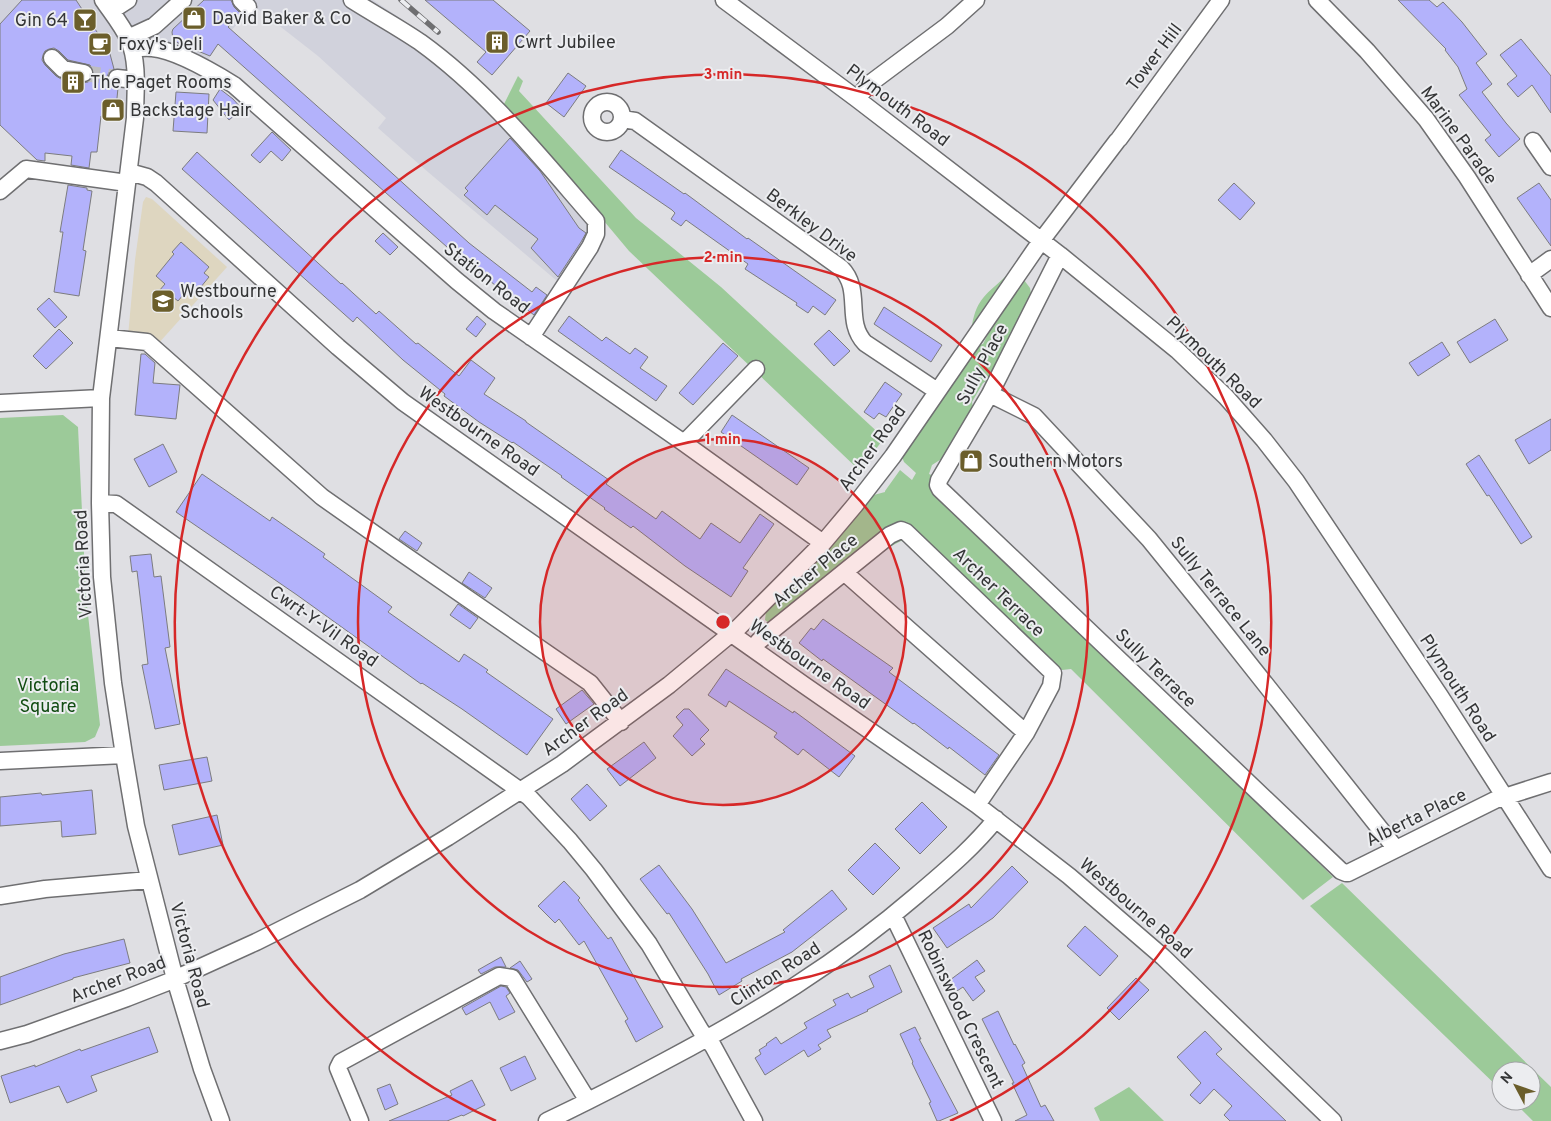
<svg xmlns="http://www.w3.org/2000/svg" width="1551" height="1121" font-family="Overpass,sans-serif">
<style>
.built{fill:#d1d2dc}
.education{fill:#ded6c0}
.green{fill:#9cca99}
.building{fill:#b3b2fb;stroke:#7c7c7f;fill-rule:evenodd}
.lines{fill:none;stroke-linecap:round;stroke-linejoin:round}
.minor-tunnel{stroke:#bdbdc0;stroke-width:16;stroke-dasharray:16 8;stroke-linecap:butt}
.minor-casing{stroke:#6f6f71;stroke-width:19}
.minor{stroke:#fff;stroke-width:16}
.rail-casing{stroke:#6f6f71;stroke-width:5.5}
.rail{stroke:#ecedf0;stroke-width:4;stroke-dasharray:11;stroke-linecap:butt}
.ring{fill:none;stroke:#d62828;stroke-width:2.5}
.labels{text-anchor:middle;stroke-width:4;stroke-linejoin:round;paint-order:stroke}
.poi-label{font-size:18px;fill:#343536;stroke:#ecedf0;text-anchor:start}
.street-label{font-size:18px;fill:#343536;stroke:#ecedf0}
.park-label{font-size:18px;fill:#114c12;stroke:#ecedf0}
.centre{fill:#d62828;stroke:#ecedf0;stroke-width:2.5}
.ring-label{font-size:15px;text-anchor:middle;font-weight:bold;fill:#d62828;stroke:#ecedf0;stroke-width:4;stroke-linejoin:round;paint-order:stroke}
</style>
<rect width="100%" height="100%" fill="#dfdfe3"/>
<path class="built" d="M0,0H373L421,32L444,51L569,176L605,223L563,286L428,172L378,128L386,118L318,56L254,6L216,47L203,68L134,50L136,120L90,115L0,58Z"/>
<path class="education" d="M146,197L152,199L227,267L157,345L128,336L135,260L143,202Z"/>
<path class="green" d="M518,76L523,81L519,91L636,218L721,287L884,438L860,471L629,251L568,178L503,106Z
M1006,276L1011,280L1021,278L1024,280L1030,288L1032,299L1027,311L1018,319L992,378L983,383L972,402L974,413L946,456L932,465L929,474L934,476L1220,766L1333,877L1303,900L1071,669L1062,670L944,557L930,559L913,544L901,541L872,556L775,628L765,620L766,611L870,496L885,492V491L900,470L912,480L916,473L904,462L902,457L973,346L983,344L991,328L980,324L972,325C977,298 987,294 1006,276Z
M63,415L78,427L86,596L100,725L95,737L85,742L0,746V418Z
M1342,883L1551,1087V1121H1533L1513,1101H1531V1071H1501V1090L1310,906Z
M1129,1087L1164,1121H1100L1094,1108Z"/>
<path class="building" d="M22,0H76L97,32L110,54L114,69L109,72L107,77L108,82L111,86L118,88L115,118L101,116L97,152H91L89,168L71,165L72,156L45,153V161L37,160L0,125V24ZM49,49L54,48L59,51L68,60L90,65L94,70V75L92,79L88,82L82,83L61,79L56,76L45,65L42,60L43,55L45,51Z
M204,0H231L234,7L241,14L228,27L361,145L469,243L532,292L536,287L547,295L534,315L456,255L218,44L210,56L176,42L173,40L172,32L173,29Z
M425,0H493L530,31L492,75L477,62L486,52Z
M1398,0H1429L1437,7L1443,2L1462,22L1487,54L1476,63L1492,84L1482,92L1506,123L1520,139L1499,157L1485,140L1491,135L1459,95L1467,89L1458,67L1445,50L1446,49Z
M1521,39L1551,76V113L1532,85L1518,97L1507,84L1517,76L1500,55Z
M568,73L586,86L564,117L546,103Z
M220,89L233,99L242,109L229,120L213,100Z
M176,92L209,94L207,133L173,131Z
M272,132L291,150L282,161L271,151L260,163L251,155Z
M510,138L540,171L579,228L586,233L581,242L558,277L531,248L538,239L495,205L487,215L464,195L468,191L465,188Z
M621,150L684,194L685,193L747,239L748,238L836,300L825,315L813,306L808,313L796,305L797,303L745,269L748,264L686,220L681,226L671,219L675,213L672,210L609,167Z
M197,152L318,263L341,284L342,283L376,314L379,311L416,344L418,343L459,376L471,360L495,378L484,394L526,421V422L609,480L606,484L656,519L662,511L700,539L711,523L740,543L760,514L774,524L743,568L748,571L731,597L685,566L633,526L631,528L604,509L605,508L561,477L562,476L513,442L512,443L479,422L444,396L445,394L403,360L357,317L353,322L182,169Z
M1234,183L1255,203L1240,220L1218,200Z
M1539,183L1551,200V246L1517,198Z
M68,185L87,188V190L92,191L83,250L86,251L79,296L54,292L63,232H60Z
M383,233L398,247L390,255L375,241Z
M181,242L209,267L204,273L209,277L196,293L189,288L178,301L173,297L170,301L159,291L165,284L156,276L174,254L172,252Z
M49,298L67,317L55,328L37,309Z
M884,307L942,345L931,362L874,324Z
M477,316L486,324L476,337L466,329Z
M569,316L602,341L606,337L630,354L635,348L648,357L640,368L667,386L656,401L558,331Z
M1495,319L1508,340L1470,363L1457,342Z
M59,329L73,343L46,369L33,356Z
M829,330L850,351L834,366L814,344Z
M1442,342L1450,355L1418,376L1409,363Z
M723,343L738,356L693,405L679,393Z
M141,354H145L155,363L153,383L180,385L176,419L135,415Z
M885,382L902,394L886,417L879,413L874,419L864,412Z
M732,415L809,468L797,485L721,432Z
M1551,419V450L1529,464L1515,440Z
M163,444L177,472L149,487L134,459Z
M1479,455L1532,537L1521,544L1489,495L1487,496L1466,464Z
M202,474L270,521L272,517L325,554L323,557L392,607L388,612L459,662L464,654L488,670L486,672L553,719L527,755L462,709L422,683L421,684L297,595L176,512Z
M405,531L422,543L417,551L399,539Z
M151,554L154,577L161,576L170,647L165,648L180,724L155,729L142,665L148,664L137,571L132,572L130,556Z
M469,572L492,588L485,598L462,583Z
M458,604L478,618L470,629L450,615Z
M823,619L893,668L889,672L999,755L985,775L949,747L948,749L914,723L913,724L823,659L822,661L799,643L811,628L814,630Z
M726,669L793,713L794,711L855,756L839,777L803,749L798,755L774,737L777,733L729,701L726,707L708,695Z
M582,690L594,704L566,724L556,709Z
M684,709H689L709,730L700,739L705,744L692,756L673,736L683,725L676,717Z
M644,742L656,758L620,786L607,769Z
M207,757L212,781L164,790L159,765Z
M587,784L607,806L590,821L571,799Z
M92,790L96,834L62,837L61,821L0,826V797L41,793L42,795Z
M922,802L947,827L920,854L895,829Z
M217,815L223,845L179,855L172,825Z
M875,843L900,868L873,895L848,870Z
M659,865L692,909L726,963L785,932L783,930L832,890L847,909L792,952L741,979L742,981L719,995L708,974L669,913L667,914L640,879Z
M1012,866L1028,882L993,918L947,948L933,928L969,904L971,908Z
M564,881L580,898L578,900L608,939L611,937L663,1027L636,1042L625,1021L628,1019L584,941L579,945L559,919L555,923L538,906Z
M1085,926L1118,956L1100,976L1067,946Z
M124,939L130,963L73,978V979L0,1005V977L64,954Z
M501,957L506,967H495L481,974L478,970Z
M977,960L985,971L975,977L985,991L973,1001L963,987L957,991L950,980Z
M520,961L532,979L527,982L518,970L510,968Z
M890,965L902,992L867,1010L868,1011L827,1030L831,1037L818,1045L821,1049L808,1057L804,1050L765,1075L755,1058L761,1054L759,1050L767,1045L766,1044L776,1037L781,1044L807,1028L804,1023L836,1005L833,1000L848,993L851,998L874,987L869,976Z
M1136,978L1149,990L1119,1020L1107,1008Z
M501,986L506,987L510,993L506,996L515,1012L499,1020L490,1002L466,1015L462,1008Z
M998,1011L1014,1045L1015,1044L1025,1063L1022,1065L1041,1107L1045,1105L1054,1121H1015L1027,1115L1012,1083H1014L982,1019Z
M149,1027L158,1052L91,1076L97,1091L67,1103L59,1086L10,1103L1,1076L35,1065V1067L80,1049L81,1051Z
M915,1027L921,1039H919L958,1113L939,1121H937L929,1103L931,1102L912,1063L913,1062L900,1034Z
M1205,1031L1222,1049L1216,1054L1286,1121H1230L1224,1115L1232,1106L1214,1089L1200,1104L1190,1095L1201,1083L1177,1057Z
M525,1056L536,1079L511,1091L500,1068Z
M472,1080L485,1105L463,1116L462,1115L447,1121H389L452,1095L450,1091Z
M390,1084L398,1104L385,1110L377,1089Z"/>
<g class="lines">
<path class="minor-tunnel" d="M84,73L117,78"/>
<g class="minor-casing">
<path id="minor" d="M103,0C112,13 122,25 129,40C139,63 135,93 135,118L101,398L100,503L102,577L113,683L124,755L136,826L175,979L202,1069L221,1121
M241,0L248,7
M352,0C374,14 398,27 420,42C488,91 541,158 596,221V234L590,247L531,337
M724,0L857,99L1060,255L1177,350L1226,397L1264,440L1296,481L1440,696L1551,869
M1317,0L1367,51L1426,119L1467,177L1551,308
M111,11L128,0
M128,38L154,26L183,0
M132,49C139,48 145,47 152,48C176,50 213,72 234,85L457,281L494,311L684,443L823,543
M52,58L63,69L84,73
M117,78L136,80
M857,99L868,85L947,26L976,0
M592 117a15 15 0 1 1 30 0a15 15 0 1 1-30 0Z
M622,119L635,121L841,268C863,290 844,321 865,343L937,391
M1119,139L1221,0
M1533,141L1551,167
M129,172L147,177L156,183L338,347L403,402L804,685L977,805L1069,876L1163,957L1333,1121
M0,191L26,169L127,183
M1060,255L990,394L939,480L938,485L940,489L1341,871L1346,873H1348L1495,800L1551,782
M1529,275L1551,259
M109,338L147,342L322,497L403,554L590,683L621,722
M990,394L1034,416L1149,539L1209,613L1396,849
M0,403L101,398
M684,443L756,369
M100,503L116,504L529,797L570,841L594,870L649,944L701,1031L713,1046L754,1121
M845,573L1026,733
M753,648L759,641L890,535L901,530L906,532L1053,673L1051,686L1026,733L977,805
M0,761L124,755
M0,896L45,889L149,880
M893,915L993,1121
M0,1041L27,1034L127,998L168,982L256,942L360,890L448,837L562,764L669,685L739,627L823,543L855,505L893,456L1041,241L1117,141
M360,1121L338,1068L341,1062L499,976L512,978L588,1101
M547,1121C587,1102 626,1082 665,1061C756,1013 838,963 917,895C945,871 973,848 996,819"/>
</g>
<use href="#minor" class="minor"/>
<g class="rail-casing">
<path id="rail" d="M401,0L438,32"/>
</g>
<use href="#rail" class="rail"/>
</g>
<circle cx="723" cy="622" r="183" fill="#d62828" fill-opacity=".12"/>
<g class="ring">
<circle cx="723" cy="622" r="183"/>
<circle cx="723" cy="622" r="365"/>
<path d="M496 1121A548 548 0 1 1 950 1121"/>
</g>
<defs>
<g id="shop-square" transform="scale(1.25)"><rect x="-9" y="-9" width="18" height="18" rx="4" fill="#6b5e2b" stroke="#ecedf0"/><path d="M-5-2.5h2.3a2.7 3.5 0 0 1 5.4 0H5L5.5 6h-11ZM-1.5-2.5h3a1.5 2.3 0 0 0-3 0Z" fill="#fff"/></g>
<g id="bar-square" transform="scale(1.25)"><rect x="-9" y="-9" width="18" height="18" rx="4" fill="#6b5e2b" stroke="#ecedf0"/><path d="M-6-5H6L.8 .8V4.5H3.5V6h-7V4.5H-.8V.8Z" fill="#fff"/></g>
<g id="building-square" transform="scale(1.25)"><rect x="-9" y="-9" width="18" height="18" rx="4" fill="#6b5e2b" stroke="#ecedf0"/><path d="M-4-6H4V6H1V3H-1V6H-4ZM-2.5-4.3h1.7v1.8h-1.7ZM.8-4.3h1.7v1.8H.8ZM-2.5-1h1.7V.8h-1.7ZM.8-1h1.7V.8H.8Z" fill="#fff"/></g>
<g id="cafe-square" transform="scale(1.25)"><rect x="-9" y="-9" width="18" height="18" rx="4" fill="#6b5e2b" stroke="#ecedf0"/><path d="M-5.5-4.5H6V0H3Q3 3.5 0 3.5H-2.5Q-5.5 3.5-5.5 0ZM3-3.2v2h1.7v-2ZM-6 4.5H4V6H-6Z" fill="#fff"/></g>
<g id="school-square" transform="scale(1.25)"><rect x="-9" y="-9" width="18" height="18" rx="4" fill="#6b5e2b" stroke="#ecedf0"/><path d="M0-5L7-2L0 1L-7-2ZM-4 1L0 2.5L4 1V4Q0 6-4 4Z" fill="#fff"/></g>
</defs>
<g fill-rule="evenodd">
<use href="#shop-square" x="194" y="18"/>
<use href="#bar-square" x="85" y="20"/>
<use href="#building-square" x="497" y="42"/>
<use href="#cafe-square" x="100" y="44"/>
<use href="#building-square" x="73" y="82"/>
<use href="#shop-square" x="113" y="110"/>
<use href="#school-square" x="163" y="301"/>
<use href="#shop-square" x="971" y="461"/>
</g>
<g class="labels">
<g class="poi-label">
<text x="212" y="24">David Baker &amp; Co</text>
<text x="68" y="26" text-anchor="end">Gin 64</text>
<text x="514" y="48">Cwrt Jubilee</text>
<text x="118" y="50">Foxy's Deli</text>
<text x="90" y="88">The Paget Rooms</text>
<text x="130" y="116">Backstage Hair</text>
<text x="180" y="297">Westbourne<tspan x="180" dy="21">Schools</tspan></text>
<text x="988" y="467">Southern Motors</text>
</g>
<g class="street-label">
<text transform="translate(1154 57) rotate(-53)" y="6">Tower Hill</text>
<text transform="translate(898 105) rotate(37)" y="6">Plymouth Road</text>
<text transform="translate(1459 135) rotate(54)" y="6">Marine Parade</text>
<text transform="translate(812 225) rotate(37)" y="6">Berkley Drive</text>
<text transform="translate(487 278) rotate(38)" y="6">Station Road</text>
<text transform="translate(1214 362) rotate(44)" y="6">Plymouth Road</text>
<text transform="translate(982 364) rotate(-62)" y="6">Sully Place</text>
<text transform="translate(479 431) rotate(35)" y="6">Westbourne Road</text>
<text transform="translate(872 448) rotate(-54)" y="6">Archer Road</text>
<text transform="translate(83 564) rotate(-93)" y="6">Victoria Road</text>
<text transform="translate(815 570) rotate(-39)" y="6">Archer Place</text>
<text transform="translate(999 592) rotate(44)" y="6">Archer Terrace</text>
<text transform="translate(1221 596) rotate(51)" y="6">Sully Terrace Lane</text>
<text transform="translate(324 626) rotate(35)" y="6">Cwrt-Y-Vil Road</text>
<text transform="translate(810 664) rotate(35)" y="6">Westbourne Road</text>
<text transform="translate(1156 668) rotate(44)" y="6">Sully Terrace</text>
<text transform="translate(1458 688) rotate(57)" y="6">Plymouth Road</text>
<text transform="translate(585 722) rotate(-36)" y="6">Archer Road</text>
<text transform="translate(1416 817) rotate(-26)" y="6">Alberta Place</text>
<text transform="translate(1136 908) rotate(41)" y="6">Westbourne Road</text>
<text transform="translate(190 955) rotate(75)" y="6">Victoria Road</text>
<text transform="translate(775 974) rotate(-33)" y="6">Clinton Road</text>
<text transform="translate(118 979) rotate(-21)" y="6">Archer Road</text>
<text transform="translate(961 1009) rotate(64)" y="6">Robinswood Crescent</text>
</g>
<g class="park-label">
<text x="48" y="691">Victoria<tspan x="48" dy="21">Square</tspan></text>
</g>
</g>
<circle cx="723" cy="622" r="8" class="centre"/>
<g class="ring-label">
<text x="723" y="79">3 min</text>
<text x="723" y="262">2 min</text>
<text x="723" y="444">1 min</text>
</g>
<g transform="translate(1516 1086) rotate(311)"><circle r="24" fill="#ecedf0" stroke="#a2a3a6"/>
<path d="M0-4L9 19L0 12L-9 19Z" fill="#6b5e2b"/>
<text y="-8" font-size="14" font-weight="bold" text-anchor="middle" fill="#343536">N</text>
</g>
</svg>
